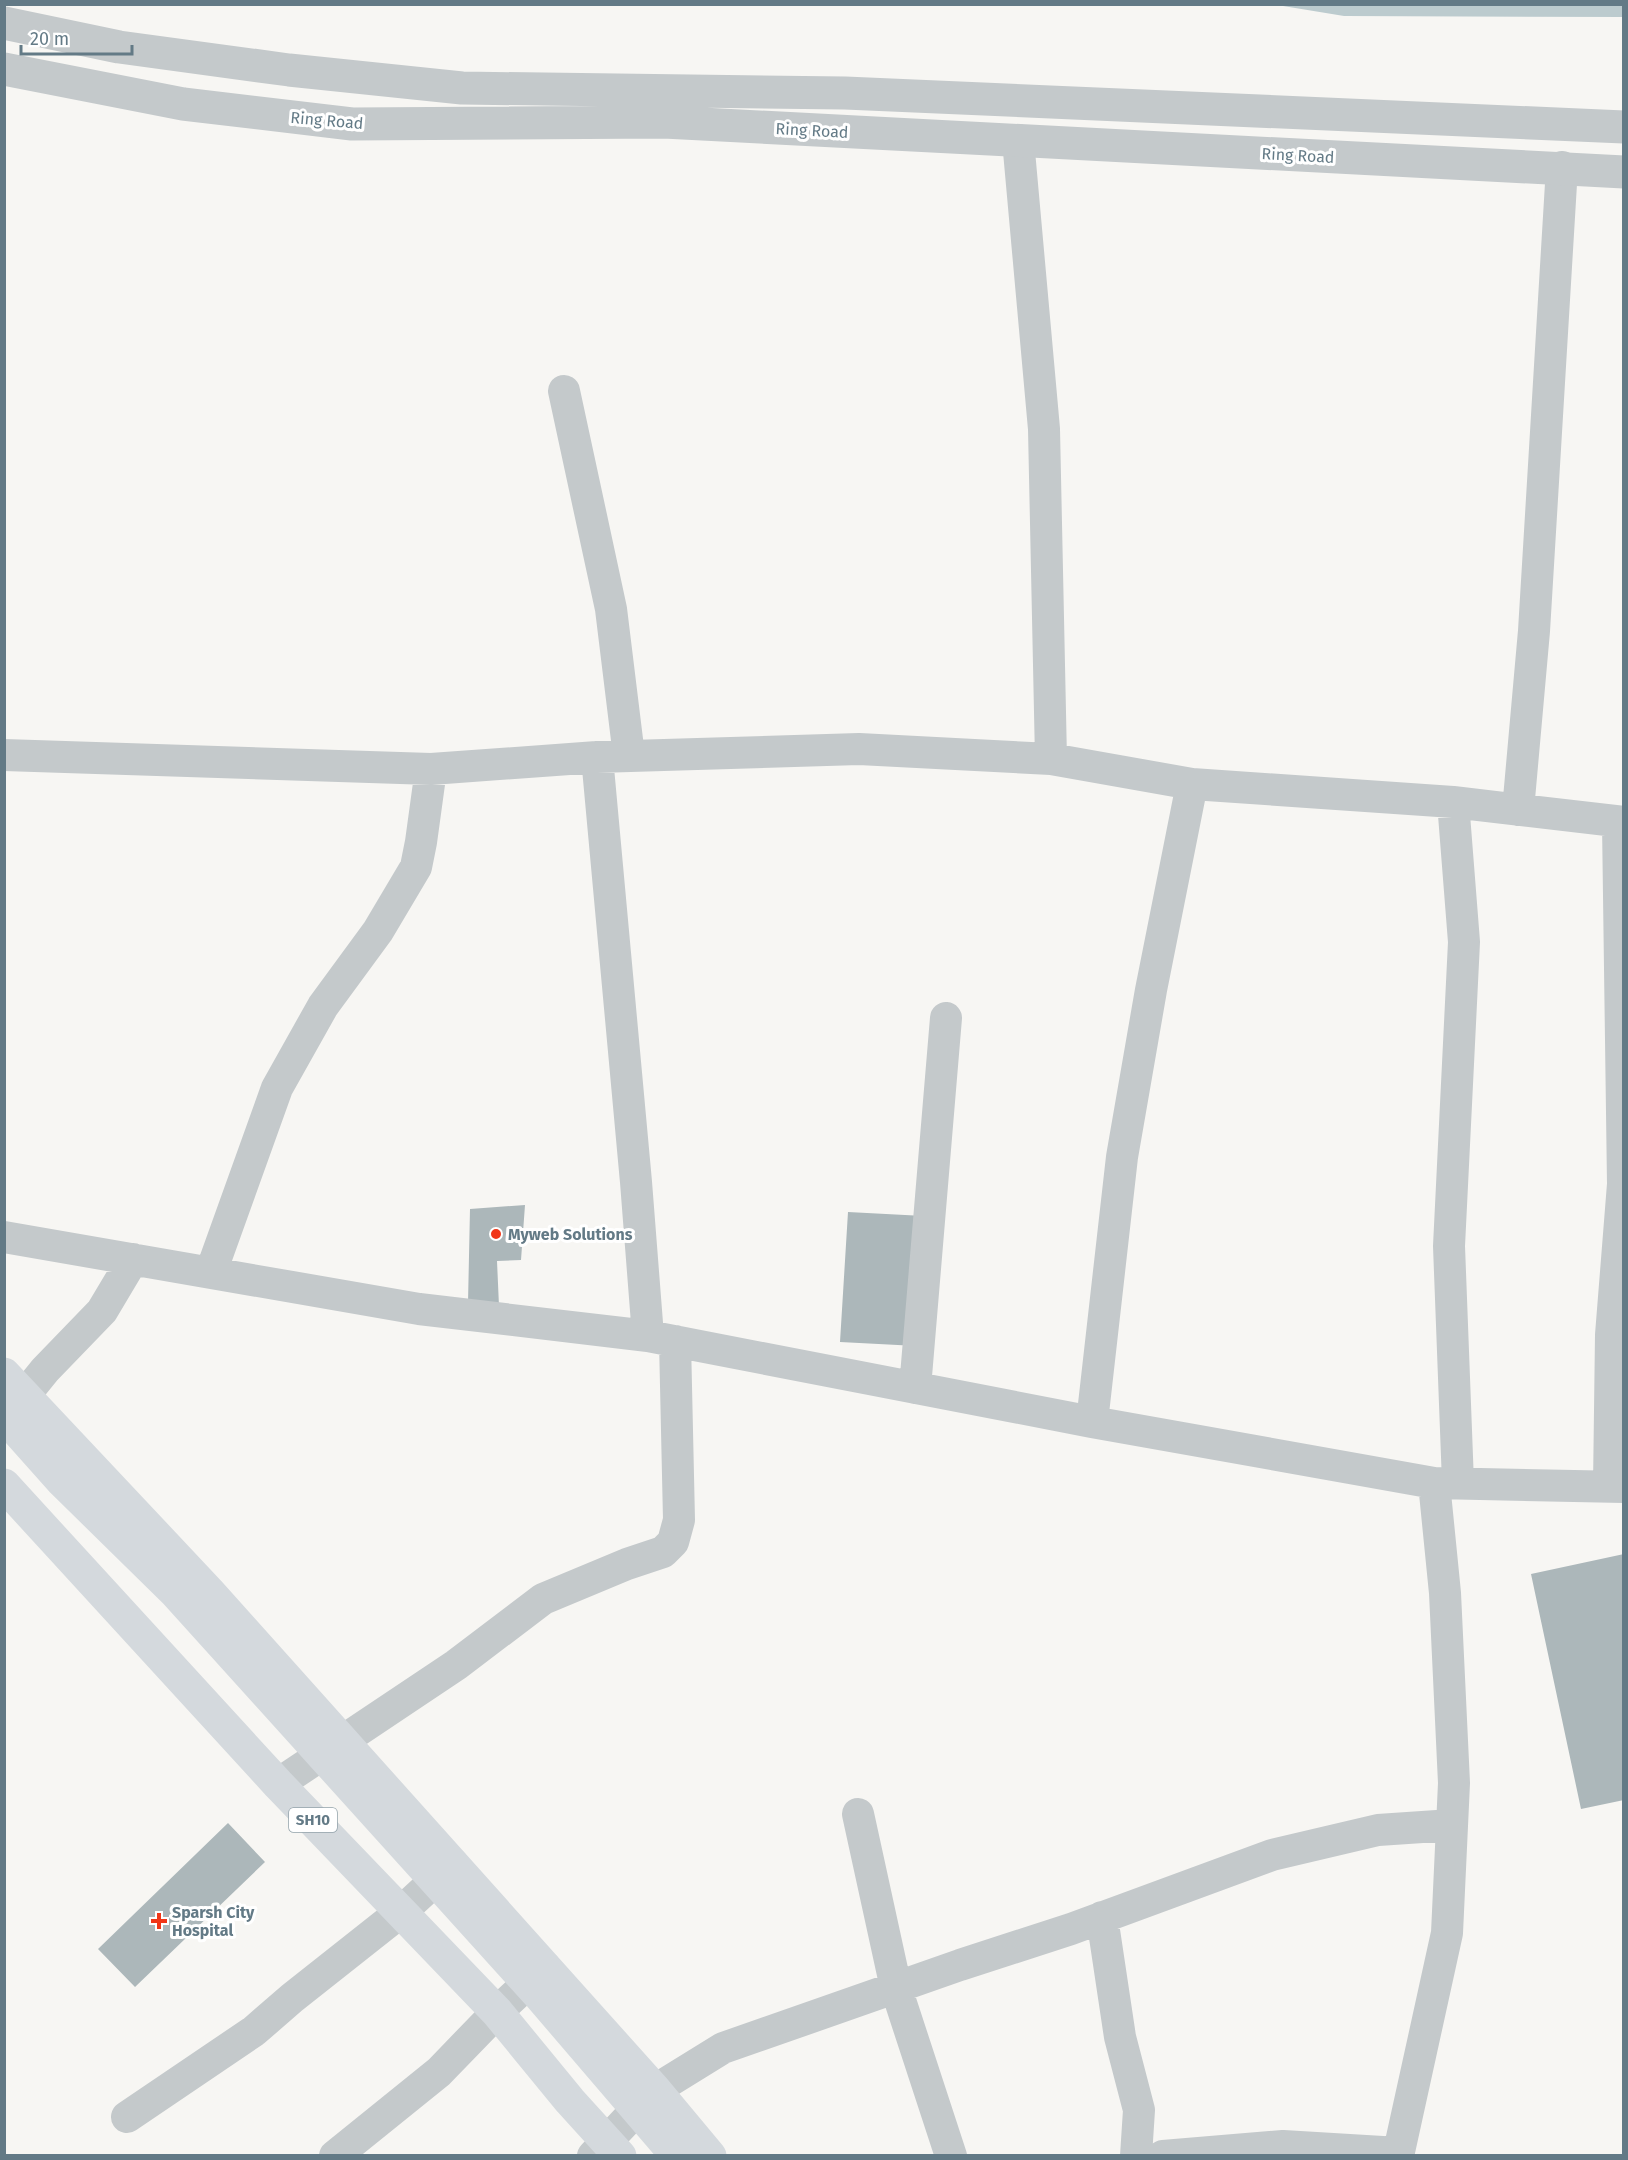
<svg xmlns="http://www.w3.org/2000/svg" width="1628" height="2160" font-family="'Fira Sans',sans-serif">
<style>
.water{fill:#bccbce}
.building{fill:#acb7ba}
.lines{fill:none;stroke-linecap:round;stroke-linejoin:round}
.minor{stroke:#c4c9cb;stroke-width:32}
.tertiary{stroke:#c4c9cb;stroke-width:33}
.primary{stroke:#d4d9dd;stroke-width:33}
.poi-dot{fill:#f13618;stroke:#fff;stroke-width:2}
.labels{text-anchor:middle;stroke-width:6;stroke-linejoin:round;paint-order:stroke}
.shield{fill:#fff;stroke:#92a2aa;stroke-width:1.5}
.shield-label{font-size:15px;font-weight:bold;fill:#637a86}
.street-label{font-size:16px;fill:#637a86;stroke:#fff}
.poi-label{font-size:16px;font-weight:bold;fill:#637a86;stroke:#fff;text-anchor:start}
</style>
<rect width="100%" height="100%" fill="#f7f6f3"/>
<path class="water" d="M1623,4V17L1344,16L1277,5Z"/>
<path class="building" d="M525,1205L521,1260L497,1261L499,1306L468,1303L470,1209Z
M848,1212L924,1216L917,1346L840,1342Z
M1624,1554V1800L1581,1809L1531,1574Z
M228,1823L265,1862L135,1987L98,1949Z"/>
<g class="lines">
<path class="minor" d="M1018,140L1044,429L1051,759
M564,391L611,609L629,756
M4,755L431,769L597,757L859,749L1051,759L1192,784L1453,802L1624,822
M597,757L636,1182L648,1336
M1453,802L1464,942L1449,1246L1458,1483
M1518,810L1534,631L1562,167
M4,1237L419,1309L648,1336L1092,1422L1434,1483L1624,1487
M211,1272L277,1088L323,1006L378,931L416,867L421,842L431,769
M915,1388L946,1018
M7,1417L45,1370L102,1311L133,1259
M1092,1422L1122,1157L1151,990L1192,784
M1609,1486L1611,1335L1623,1184L1618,823
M278,1784L456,1665L543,1599L627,1564L663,1552L673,1542L679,1520L675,1341
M858,1814L896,1988L951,2156
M1102,1917L1120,2037L1139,2110L1136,2156
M127,2117L254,2031L292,1998L402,1911L453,1864
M335,2156L439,2072L497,2012L545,1967
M593,2156L655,2090L723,2048L960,1965L1071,1929L1272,1855L1378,1830L1452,1825
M1163,2156L1283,2146L1399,2153
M1398,2156L1447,1933L1454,1783L1445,1593L1434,1483"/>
<path class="tertiary" d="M4,23L119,47L289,70L462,88L845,93L1624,127
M4,69L183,104L352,124L664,122L1624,172"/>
<path class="primary" d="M4,1374L209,1592L655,2090L710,2156
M4,1416L62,1481L175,1592L540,1996L677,2156
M4,1485L278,1784L497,2012L570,2101L620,2156"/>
</g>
<g class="poi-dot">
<circle cx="496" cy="1234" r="6"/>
<path d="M156 1912h6v6h6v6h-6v6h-6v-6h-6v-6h6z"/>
</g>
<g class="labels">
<rect class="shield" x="289" y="1808" width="48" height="24" rx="4.5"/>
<g class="shield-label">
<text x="313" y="1825">SH10</text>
</g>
<g class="street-label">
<text transform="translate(327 120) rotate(5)" y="6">Ring Road</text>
<text transform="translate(812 130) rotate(3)" y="6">Ring Road</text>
<text transform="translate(1298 155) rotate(3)" y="6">Ring Road</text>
</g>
<g class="poi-label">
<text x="508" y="1240">Myweb Solutions</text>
<text x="172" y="1918">Sparsh City<tspan x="172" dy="18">Hospital</tspan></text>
</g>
</g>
<rect width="1628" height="2160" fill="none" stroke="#637a86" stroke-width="12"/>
<path d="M21 45v9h111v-9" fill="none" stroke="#637a86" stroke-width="3"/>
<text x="30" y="45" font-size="18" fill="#637a86" stroke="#ffffff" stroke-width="4.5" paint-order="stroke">20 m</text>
</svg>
